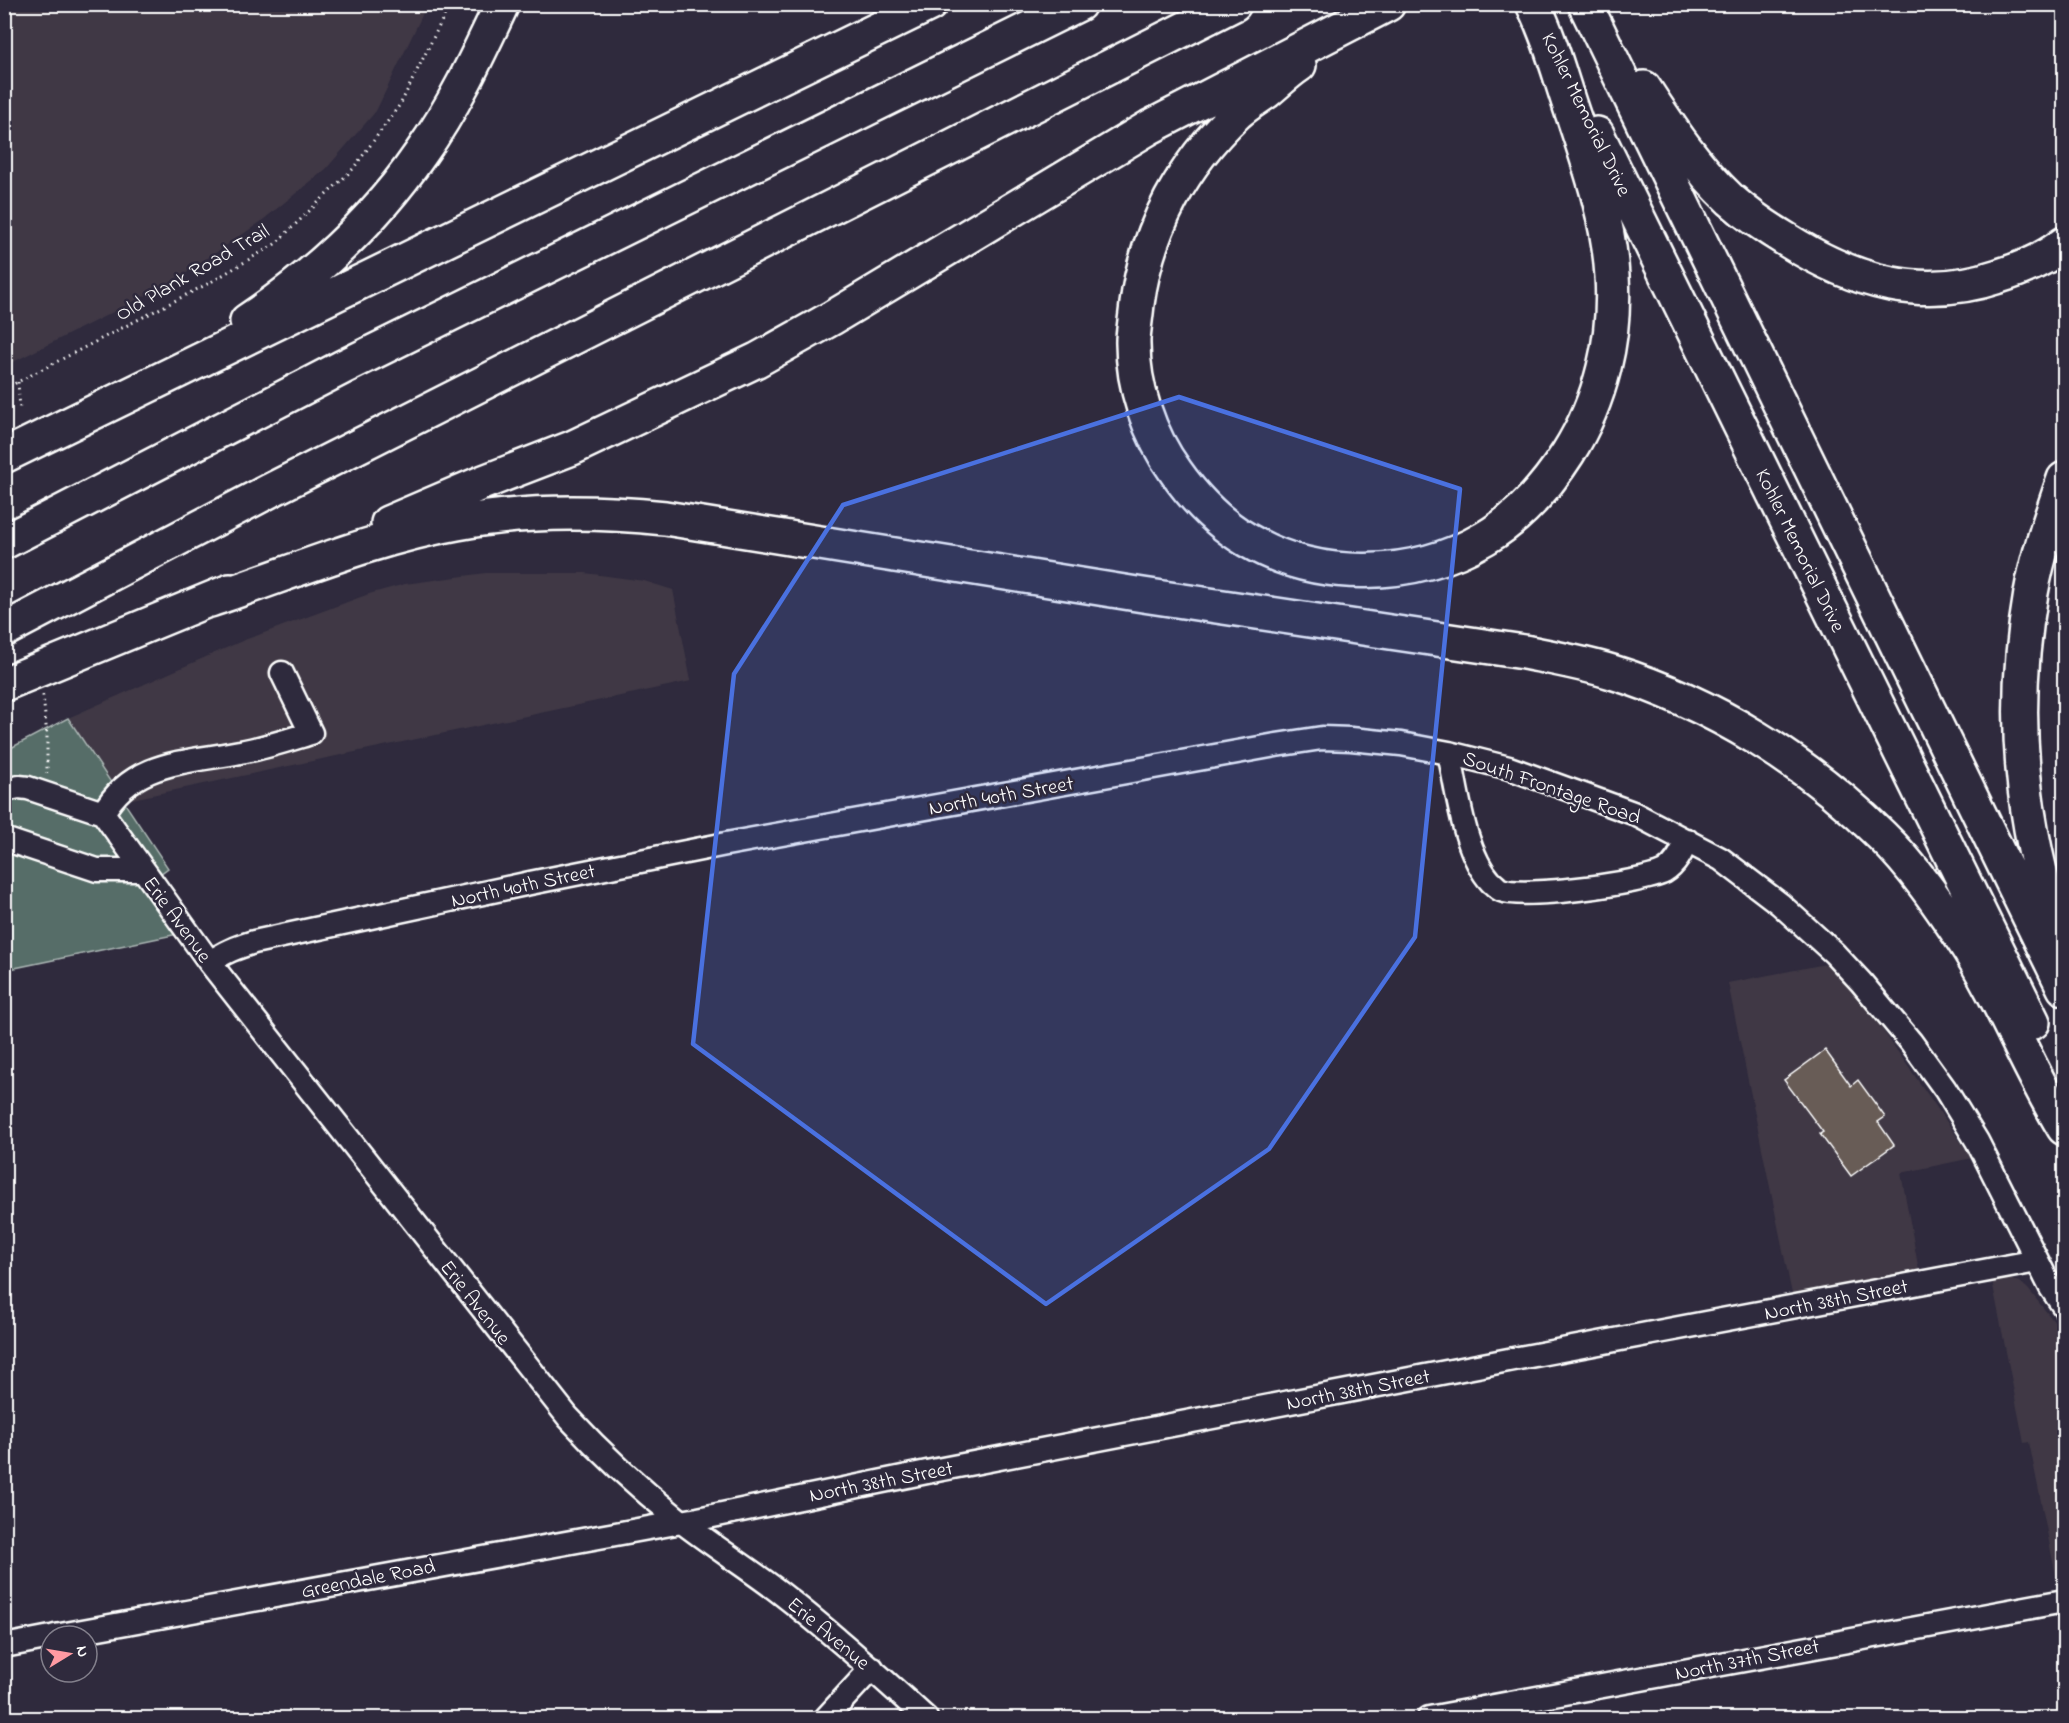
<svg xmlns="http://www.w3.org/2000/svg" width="2069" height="1723" font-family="'Indie Flower',sans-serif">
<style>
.built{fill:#403945}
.green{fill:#576d68;stroke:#abb6b4;stroke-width:1.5}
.building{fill:#685b57;stroke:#fff;stroke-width:1.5}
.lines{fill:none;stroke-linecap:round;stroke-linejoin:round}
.minor-casing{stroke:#fff;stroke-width:27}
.highway-casing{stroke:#fff;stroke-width:38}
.path{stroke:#fff;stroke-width:3;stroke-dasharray:1.5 4.5;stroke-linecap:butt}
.minor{stroke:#2f2a3d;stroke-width:22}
.highway{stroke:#2f2a3d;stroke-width:33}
.marked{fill:#4a71e0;fill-opacity:0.2;stroke:#4a71e0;stroke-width:4.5;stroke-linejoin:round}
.labels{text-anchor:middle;stroke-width:5;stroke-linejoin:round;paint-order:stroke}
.street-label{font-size:21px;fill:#fff;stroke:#2f2a3d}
</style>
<rect width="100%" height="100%" fill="#2f2a3d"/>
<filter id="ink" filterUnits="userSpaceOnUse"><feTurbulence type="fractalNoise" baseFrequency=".0167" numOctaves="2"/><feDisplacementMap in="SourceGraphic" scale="12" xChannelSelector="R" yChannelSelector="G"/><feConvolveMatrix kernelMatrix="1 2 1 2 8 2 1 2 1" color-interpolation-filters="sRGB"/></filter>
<g filter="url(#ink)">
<path class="built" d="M5,4H427V5L376,111L326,169L259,223L173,282L5,366Z
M486,573H585L644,581L673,590L691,681L123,801L68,718L242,641L369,594L405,584Z
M1831,963L1870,1012L1972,1158L1901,1173L1919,1271L1792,1294L1728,983Z
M1991,1275L2020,1282L2028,1289L2064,1334V1590L2059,1591L2029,1442L2024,1443Z"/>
<path class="green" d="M68,718L168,868L144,886L178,934L5,970V751Z"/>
<path class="building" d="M1825,1050L1851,1086L1858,1080L1885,1117L1878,1122L1894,1145L1851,1176L1820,1134L1823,1132L1784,1080Z"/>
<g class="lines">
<g class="minor-casing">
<path id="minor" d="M1449,753C1458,792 1463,851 1491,882C1494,884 1498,889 1501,890C1523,899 1642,883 1664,872C1676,865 1682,852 1687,840
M4,790L19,787L28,788L103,813
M103,813L210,963L568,1417C602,1454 639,1488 678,1519C710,1544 745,1566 778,1591C830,1631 878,1674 926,1718
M103,813C133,760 187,763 240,752C264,748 288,740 311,733L282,673
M4,839L97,870H143
M210,963C223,952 238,947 254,942L530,883L726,844L1276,745L1322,738L1351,739L1401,744L1449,753L1509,768L1633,813L1721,859L1780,904L1834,953L1861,982L1911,1042L1945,1089L1977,1141L2051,1288L2064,1307
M55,1636L698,1519L932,1471L1519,1358L2037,1261
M4,1646L51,1637
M826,1718L872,1668
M1429,1718L2064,1601"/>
</g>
<g class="highway-casing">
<path id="highway" d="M1585,4L2064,988
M1299,65C1287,73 1277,83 1266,92C1256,99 1246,105 1237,113C1183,164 1147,229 1137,304C1136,315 1134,327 1133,339C1132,385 1149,435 1176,472C1195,499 1218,523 1247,540C1318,582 1414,580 1485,538C1519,518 1547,486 1568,453C1601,401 1616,338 1612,276C1609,222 1591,169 1574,118C1561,81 1551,40 1533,4
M1644,88C1670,128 1696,167 1731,200C1748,215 1767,228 1787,240C1854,282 1921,302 1999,276C2022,269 2045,259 2064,244
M1597,134L2033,1022
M247,321C314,276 375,220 421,153C454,107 478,55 502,4
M4,456L930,4
M388,523L484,482L572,448L757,360L832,318L1150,127L1388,4
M4,542L343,367L1079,4
M210,600C291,573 373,538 457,523C526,510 596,511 665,518L1143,595L1524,652C1554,658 1583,663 1612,672C1713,703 1807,762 1882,836C1913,866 1939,904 1963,940C2002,1000 2027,1067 2064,1128
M4,630L269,491L1234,4
M4,684L230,591
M2060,940C2021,826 2010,713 2031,593C2038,554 2051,517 2064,479"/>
</g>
<path class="path" d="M18,382L20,408
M4,389L211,282L275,244L353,169L401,103L450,4
M43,695L47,736V774"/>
<use href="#minor" class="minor"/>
<use href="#highway" class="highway"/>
</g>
</g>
<path class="marked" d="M1179,397L1460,489L1415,937L1269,1149L1046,1304L693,1044L734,674L843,505Z"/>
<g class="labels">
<g class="street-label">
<text transform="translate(1587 114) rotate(64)" y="7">Kohler Memorial Drive</text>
<text transform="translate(192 272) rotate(-30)" y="7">Old Plank Road Trail</text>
<text transform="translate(1801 550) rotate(64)" y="7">Kohler Memorial Drive</text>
<text transform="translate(1552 787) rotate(19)" y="7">South Frontage Road</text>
<text transform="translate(1001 795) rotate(-10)" y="7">North 40th Street</text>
<text transform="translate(523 885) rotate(-12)" y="7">North 40th Street</text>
<text transform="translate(178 919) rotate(54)" y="7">Erie Avenue</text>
<text transform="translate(1836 1299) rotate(-11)" y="7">North 38th Street</text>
<text transform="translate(476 1302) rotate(52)" y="7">Erie Avenue</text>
<text transform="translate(1358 1389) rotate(-11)" y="7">North 38th Street</text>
<text transform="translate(881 1481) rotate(-11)" y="7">North 38th Street</text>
<text transform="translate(368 1578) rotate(-11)" y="7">Greendale Road</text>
<text transform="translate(829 1633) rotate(40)" y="7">Erie Avenue</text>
<text transform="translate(1747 1659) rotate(-11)" y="7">North 37th Street</text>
</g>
</g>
<rect width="2069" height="1723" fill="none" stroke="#2f2a3d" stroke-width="24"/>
<rect x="12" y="12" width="2045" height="1699" fill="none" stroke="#fff" stroke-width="2" filter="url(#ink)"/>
<g transform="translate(69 1654) rotate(79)"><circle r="28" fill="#2f2a3d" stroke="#827f8b" stroke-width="1.5"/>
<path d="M0-4.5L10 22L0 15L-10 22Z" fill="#ff9aa2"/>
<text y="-9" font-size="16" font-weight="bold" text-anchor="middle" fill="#ffffff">N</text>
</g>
</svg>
